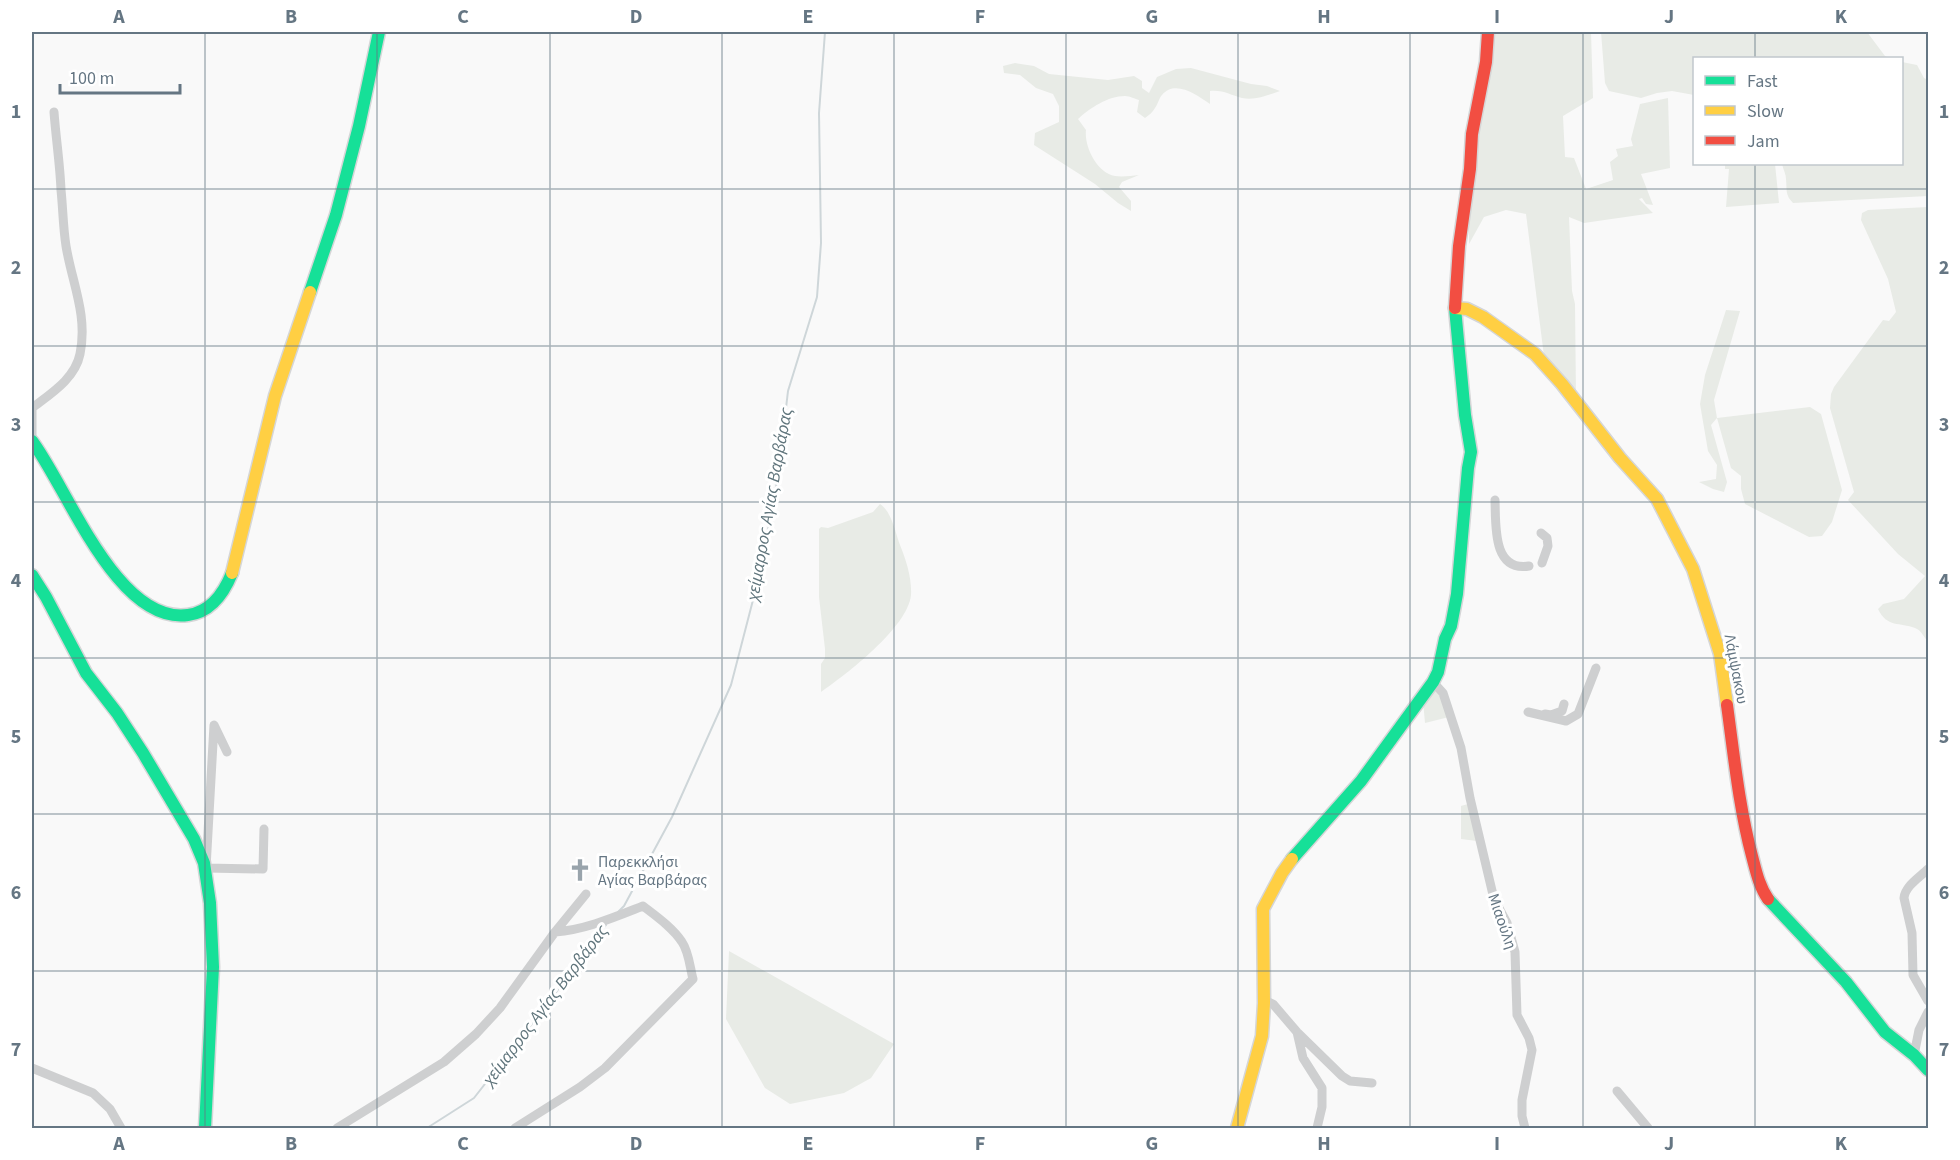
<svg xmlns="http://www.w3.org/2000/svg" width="1960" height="1160" font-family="'Source Sans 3',sans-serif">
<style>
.green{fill:#e8ebe6}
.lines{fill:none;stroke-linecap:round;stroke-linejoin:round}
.stream{stroke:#ced6d9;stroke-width:2}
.fast-casing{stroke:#d5d6d7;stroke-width:15}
.slow-casing{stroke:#d5d6d7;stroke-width:15}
.jam-casing{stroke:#d5d6d7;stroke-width:15}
.street{stroke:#cecfd0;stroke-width:9}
.fast{stroke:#16e098;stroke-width:12}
.slow{stroke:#ffcf43;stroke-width:12}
.jam{stroke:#f24e42;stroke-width:12}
.grid{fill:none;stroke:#657683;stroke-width:1.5;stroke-opacity:0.55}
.labels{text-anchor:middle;stroke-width:6;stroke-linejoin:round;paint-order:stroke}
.street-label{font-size:16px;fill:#657683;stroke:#fff}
.poi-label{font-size:16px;fill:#657683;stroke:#fff;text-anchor:start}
.water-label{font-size:18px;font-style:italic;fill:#60757c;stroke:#fff}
.neatline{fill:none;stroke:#657683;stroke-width:2}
.grid-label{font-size:20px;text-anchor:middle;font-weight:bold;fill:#657683}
</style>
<rect width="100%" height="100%" fill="#f9f9f9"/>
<path class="green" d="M1494,32H1591L1593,98L1563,116L1565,157L1574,158L1586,189L1613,180L1610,162L1618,156L1616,149L1633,146L1631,139L1640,104L1668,98L1670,168L1641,174L1653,205L1646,204L1642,198L1639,199L1653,213L1584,223L1569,217L1572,291L1575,304L1576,397L1544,356L1526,214L1506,210L1484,217L1469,244V212L1477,139L1483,94L1489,77Z
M1601,32H1867L1885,56L1889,58H1694V95L1672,91L1657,93L1641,98L1609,91L1605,83Z
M1902,62L1917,65L1924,78L1928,80V196L1793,203C1785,195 1787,190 1786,179C1786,174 1783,169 1782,164H1902Z
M1015,63L1034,66L1049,74L1108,80L1134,76L1142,81V88L1149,93L1157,77L1176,69L1191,68L1251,84L1267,86L1280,91C1268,95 1255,101 1242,98C1229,95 1225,90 1210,91V104C1197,95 1175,79 1162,95C1159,98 1158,104 1155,108C1153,112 1149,115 1145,118L1137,112L1139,100C1135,99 1130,96 1125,96C1108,96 1090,108 1078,119L1086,130C1084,147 1097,173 1115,176C1122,177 1131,176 1139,175L1122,182L1119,187L1131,201V211L1118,203L1095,184L1034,145L1035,133L1059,122V106L1053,94L1036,88L1020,75L1004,73L1003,66Z
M1725,164H1775L1779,203L1726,207L1729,169H1725Z
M1928,207V642C1924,637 1921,630 1915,628C1900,622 1887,628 1878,609L1883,604L1904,599L1925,576L1898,554L1848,500L1854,492L1830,408L1831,394L1834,387L1883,320L1889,321L1896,312L1888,279L1861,220L1862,213L1868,210Z
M1726,310L1740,311L1714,400L1717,418L1810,407L1821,414L1842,490L1832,522L1822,536L1809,537L1745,504L1741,489V476L1731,468L1717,418L1711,425L1727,482L1724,492L1713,489L1699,482L1716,479L1717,465L1708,451L1700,404L1705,375Z
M880,504C892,512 895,532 900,545C906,560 912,578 911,595C908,627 847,674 821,692V664L825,658V649L819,597V529L821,527L828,528L873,512Z
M1434,689L1440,694L1449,717L1425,723L1423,701Z
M1468,804L1477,841L1461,839V806Z
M729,951L894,1044L871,1078L844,1093L790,1104L765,1088L726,1019Z"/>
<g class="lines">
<path class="stream" d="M618,912L624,906L672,817L731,685L760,573L778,476L788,391L817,297L821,243L819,113L825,32
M427,1128L474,1098L555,994L590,941L606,925"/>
<g class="fast-casing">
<path id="fast" d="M310,292L336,215L359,126L379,32
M32,441C67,487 117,625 188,615C211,612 224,593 232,573
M32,575L46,597L86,673L117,713L143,753L194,839L204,863L210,903L213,967L205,1128
M1292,859L1361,781L1433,682L1438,672L1445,639L1451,626L1457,594L1468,468L1471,452L1465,415L1455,308
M1768,899L1846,982L1885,1032L1914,1055L1928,1070"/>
</g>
<g class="slow-casing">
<path id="slow" d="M1455,308L1467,309L1483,317L1535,354L1562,384L1620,458L1657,499L1693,569L1720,654L1727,705
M232,573L275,396L310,292
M1237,1128L1262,1036L1264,1003L1263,909L1282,873L1292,859"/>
</g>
<g class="jam-casing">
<path id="jam" d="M1455,308L1459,246L1470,169L1472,134L1486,62L1488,32
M1727,705C1734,756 1739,807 1752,856C1756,871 1759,886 1768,899"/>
</g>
<path class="street" d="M32,408C50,394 75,379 80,354C88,315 72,283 66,246C63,227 63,209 61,190C60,164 56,139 54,112
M32,408V442
M1495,500C1496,524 1492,572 1529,566
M1541,533L1547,538L1548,546L1542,563
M1433,682L1443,693L1461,748L1470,798L1494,899L1507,923L1515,952L1517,1015L1529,1038L1532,1050L1522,1100V1116L1525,1128
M1528,712L1566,721L1578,714L1596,668
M1545,714L1551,715L1562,711L1564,704
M227,752L214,725L206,868L263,869L264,829
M1928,869C1920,877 1905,886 1904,898L1912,933L1913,975L1928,1001
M555,932L586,894
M1264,1000L1273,1004L1297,1032L1303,1058L1322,1088V1107L1317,1128
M1298,1033L1342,1076L1350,1081L1372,1083
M1914,1055L1919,1030L1928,1012
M32,1068L93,1093L110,1109L121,1128
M1617,1091L1648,1128
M337,1128L444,1062L476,1034L500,1008L555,932C585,930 615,917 643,906C656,916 673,928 682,942C689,952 690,968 693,979L605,1068L580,1087L515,1128"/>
<use href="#fast" class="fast"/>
<use href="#slow" class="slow"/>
<use href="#jam" class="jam"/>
</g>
<path class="grid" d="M205,32V1128M377,32V1128M550,32V1128M722,32V1128M894,32V1128M1066,32V1128M1238,32V1128M1410,32V1128M1583,32V1128M1755,32V58M1755,164V1128M32,189H1928M32,346H1928M32,502H1928M32,658H1928M32,814H1928M32,971H1928"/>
<defs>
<g id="church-bare" transform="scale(1.8)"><path d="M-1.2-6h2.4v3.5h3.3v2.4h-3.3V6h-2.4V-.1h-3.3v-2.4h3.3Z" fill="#99a4ac" stroke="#fff" stroke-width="2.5" paint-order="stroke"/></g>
</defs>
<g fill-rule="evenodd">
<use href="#church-bare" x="580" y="870"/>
</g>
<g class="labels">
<g class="street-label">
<text transform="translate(1737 669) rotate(79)" y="6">Λάμψακου</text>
<text transform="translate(1503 921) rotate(71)" y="6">Μιαούλη</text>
</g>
<g class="poi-label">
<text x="598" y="867">Παρεκκλήσι<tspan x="598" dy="18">Αγίας Βαρβάρας</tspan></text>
</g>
<g class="water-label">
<text transform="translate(769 504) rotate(-80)" y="6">χείμαρρος Αγίας Βαρβάρας</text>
<text transform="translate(545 1005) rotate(-53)" y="6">χείμαρρος Αγίας Βαρβάρας</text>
</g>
</g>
<rect width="1960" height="1160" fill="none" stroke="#ffffff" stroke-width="66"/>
<rect x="1693" y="57" width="210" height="108" fill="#ffffff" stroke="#c1c8cd" stroke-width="1.5"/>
<rect x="1705" y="76" width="30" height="9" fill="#16e098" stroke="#c1c8cd" stroke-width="1.5"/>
<text x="1747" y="87" font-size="18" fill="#657683">Fast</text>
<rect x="1705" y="106" width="30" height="9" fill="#ffcf43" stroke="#c1c8cd" stroke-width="1.5"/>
<text x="1747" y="117" font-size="18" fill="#657683">Slow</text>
<rect x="1705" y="136" width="30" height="9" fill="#f24e42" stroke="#c1c8cd" stroke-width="1.5"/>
<text x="1747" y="147" font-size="18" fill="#657683">Jam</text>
<path d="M60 84v9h120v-9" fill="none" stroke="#657683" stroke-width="3"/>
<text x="69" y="84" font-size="18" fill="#657683" stroke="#ffffff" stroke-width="4.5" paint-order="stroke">100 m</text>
<rect x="33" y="33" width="1894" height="1094" class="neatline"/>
<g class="grid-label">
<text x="119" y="23">A</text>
<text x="291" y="23">B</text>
<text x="463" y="23">C</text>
<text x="636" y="23">D</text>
<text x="808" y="23">E</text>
<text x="980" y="23">F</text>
<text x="1152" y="23">G</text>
<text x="1324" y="23">H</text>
<text x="1497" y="23">I</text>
<text x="1669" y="23">J</text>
<text x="1841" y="23">K</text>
<text x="16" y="118">1</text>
<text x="1944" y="118">1</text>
<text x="16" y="274">2</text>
<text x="1944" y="274">2</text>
<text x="16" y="431">3</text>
<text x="1944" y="431">3</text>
<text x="16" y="587">4</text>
<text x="1944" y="587">4</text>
<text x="16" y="743">5</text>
<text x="1944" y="743">5</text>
<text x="16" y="899">6</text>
<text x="1944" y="899">6</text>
<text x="16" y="1056">7</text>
<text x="1944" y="1056">7</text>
<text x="119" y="1150">A</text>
<text x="291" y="1150">B</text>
<text x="463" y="1150">C</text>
<text x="636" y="1150">D</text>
<text x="808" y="1150">E</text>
<text x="980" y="1150">F</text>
<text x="1152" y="1150">G</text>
<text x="1324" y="1150">H</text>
<text x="1497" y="1150">I</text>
<text x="1669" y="1150">J</text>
<text x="1841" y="1150">K</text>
</g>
</svg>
